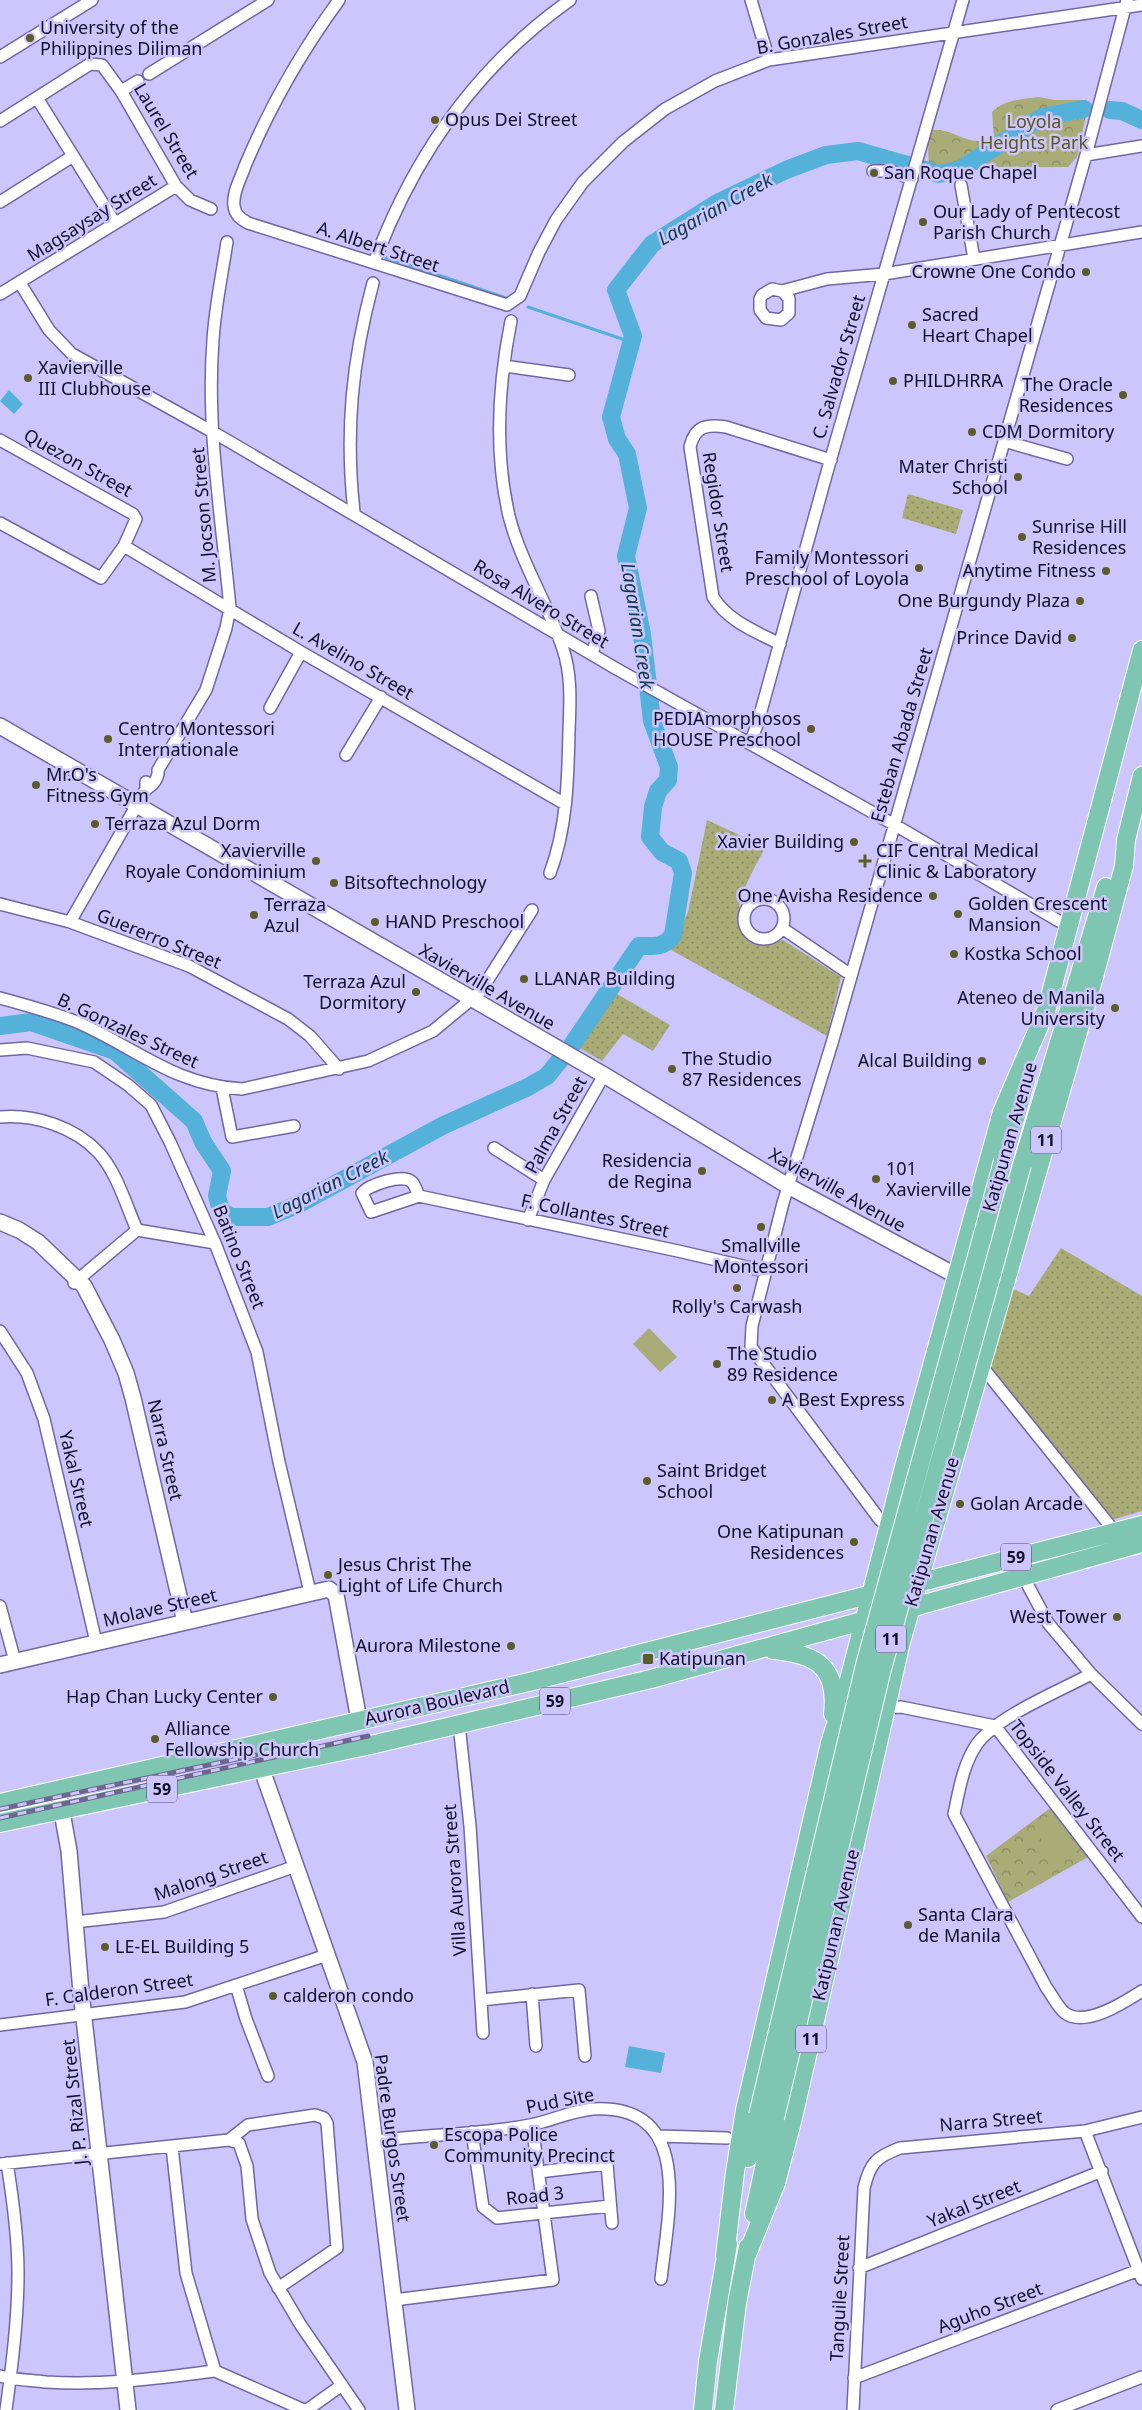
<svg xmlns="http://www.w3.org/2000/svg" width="1142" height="2410" font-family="'Noto Sans',sans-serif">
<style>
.grass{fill:url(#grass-dots)}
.park{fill:url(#park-crowns)}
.pitch{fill:#a9ac77}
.water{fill:#54b1da}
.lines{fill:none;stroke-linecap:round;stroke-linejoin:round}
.stream{stroke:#54b1da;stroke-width:3}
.river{stroke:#54b1da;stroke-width:18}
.street-casing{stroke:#7066a4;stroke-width:14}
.secondary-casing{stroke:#7066a4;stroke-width:18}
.primary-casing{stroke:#fff;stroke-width:20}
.street{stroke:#fff;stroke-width:11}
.secondary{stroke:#fff;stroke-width:15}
.primary{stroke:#7fc6b2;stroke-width:18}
.rail-casing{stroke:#6d678e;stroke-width:5}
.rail{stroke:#ccc6fd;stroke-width:3;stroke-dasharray:9;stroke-linecap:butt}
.primary-bridge-casing{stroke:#fff;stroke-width:20;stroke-linecap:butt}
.primary-bridge{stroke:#7fc6b2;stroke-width:18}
.poi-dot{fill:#5b5c29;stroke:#ccc6fd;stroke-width:2}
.labels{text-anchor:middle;stroke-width:5;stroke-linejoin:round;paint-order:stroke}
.shield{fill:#ccc6fd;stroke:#4a4566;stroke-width:1}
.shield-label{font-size:16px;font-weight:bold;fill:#130e26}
.poi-label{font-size:18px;fill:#130e26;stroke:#ccc6fd;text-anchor:start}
.street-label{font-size:18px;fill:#130e26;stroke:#ccc6fd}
.park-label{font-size:18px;fill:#57581a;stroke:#ccc6fd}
.water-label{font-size:19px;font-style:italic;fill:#113a4c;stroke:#ccc6fd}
</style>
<defs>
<pattern id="grass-dots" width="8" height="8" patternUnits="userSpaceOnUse" patternTransform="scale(1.25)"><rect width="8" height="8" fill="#a9ac77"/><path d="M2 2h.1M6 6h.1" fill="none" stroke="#888a61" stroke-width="1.8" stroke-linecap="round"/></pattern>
<pattern id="park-crowns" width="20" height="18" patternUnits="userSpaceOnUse" patternTransform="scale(1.25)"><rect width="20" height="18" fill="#a9ac77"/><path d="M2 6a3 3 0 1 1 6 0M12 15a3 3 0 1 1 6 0" fill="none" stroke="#888a61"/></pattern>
</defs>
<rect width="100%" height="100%" fill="#ccc6fd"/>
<path class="grass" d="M908,494L963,510L956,534L902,518Z
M707,820L765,847C755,869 723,916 747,936C759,946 769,944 783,940L841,977L827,1036L671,950L688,912Z
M612,991L670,1025L653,1051L623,1034L602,1061L576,1046Z
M1061,1248L1142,1296V1511L1108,1521L986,1365L1011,1288L1029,1296Z"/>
<path class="park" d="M1039,97L1055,100H1087L1088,106L1077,157L1068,167H990L929,180L928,140L932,130C956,128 969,150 994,137L992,112C1003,100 1023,99 1039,97Z
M1053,1806L1090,1856L1008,1902L986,1856Z"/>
<path class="pitch" d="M649,1328L677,1357L660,1372L633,1344Z
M1053,1813L1079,1850L1059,1864L1034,1827Z"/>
<path class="water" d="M9,390L23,404L14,414L0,401Z
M629,2046L665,2053L661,2073L625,2067Z"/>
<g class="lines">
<path class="stream" d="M385,257L509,299
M528,307L631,342"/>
<path class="river" d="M1110,110L1122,111L1142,120
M0,1026L31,1022L115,1051L194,1121L203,1142L222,1171L217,1196L221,1211L231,1217H268L297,1205L442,1126L528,1087L547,1076L560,1060
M572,1045L639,946C653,946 665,948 673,935L683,873L679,861L662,852L650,837L653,807L658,791L668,780L669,767L652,721L642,634L626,556L638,508L627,454L617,439L611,417L633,336L616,290L652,244L717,203L786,170L826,155L858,151L939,174L959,170L1042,117L1084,109"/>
<g class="street-casing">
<path id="street" d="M339,0C301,52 270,106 245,166C241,178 232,193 234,206C235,215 241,219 248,223L507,305L520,296L539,252L556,220L583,182L623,142L665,109L715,81L769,60L1142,5
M751,0L769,60
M0,57L92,0
M149,74L268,0
M121,91L138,81
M37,98L115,223
M0,121L90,64L102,65L121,91L176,186L190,200L211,209
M1086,155L1142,146
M873,171H891L912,179
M961,185L974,259
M0,202L73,156
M374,263C413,157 477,66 570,0
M20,283L49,330L72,354L213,432L615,668L895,825L1069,927
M782,291L789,298V313L781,320L766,318L760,310V299L762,295L772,289L782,291L827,279L884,274L1142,232
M0,294L176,186
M511,321C498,386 494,451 509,516C521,563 548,604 563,649C572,676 570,704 569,731C568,779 567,828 550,873
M504,366L569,375
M0,440L133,514L136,519L124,546L101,578L0,523
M1004,441L1067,459
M354,512C345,431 352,361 373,283
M124,546L301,652L565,804
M591,596L599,631L592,654
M780,644C755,631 729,622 713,597L690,447C695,426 706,424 726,427L831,460
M270,708L301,652
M750,744L758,722L827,472L963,0
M346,755L381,697
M146,789C153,785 159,778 158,770L206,690L226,628L230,608C222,520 206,429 213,340C215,307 222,275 227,242
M744 919a20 20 0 1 1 40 0a20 20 0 1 1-40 0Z
M0,904L70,922L189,966L288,1019L310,1036L339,1069
M70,922L146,789V782
M782,928L851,975
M0,998C26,1005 52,1012 77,1022C136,1048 174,1085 242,1089L368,1061L433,1031L480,992L532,910
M0,1050L27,1048L94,1062L128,1085L151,1105L170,1142L215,1243L257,1352L279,1462L310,1592
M222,1088L232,1137L294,1126
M0,1117C35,1114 75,1127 99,1153C117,1173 126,1205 137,1230
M494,1148L544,1180
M419,1196L371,1212L362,1193C369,1185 403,1173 412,1182C415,1185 417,1192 419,1196L678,1251L764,1271
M528,1220L544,1180L604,1075
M137,1230L215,1243
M74,1283L137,1230
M0,1331L27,1373L44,1419L96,1642
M980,1364L1115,1532
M890,1526L880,1520L751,1347L752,1326L783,1203L832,1043L1086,155L1127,0
M1023,1576L1048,1623L1091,1674L1142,1724
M0,1606L15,1661
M1091,1674C1060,1691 997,1716 977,1744C963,1764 959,1791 954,1814L1046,1987C1052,1995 1058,2008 1065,2013C1085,2028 1125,2002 1142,1991
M886,1708L901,1707L995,1726L1142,1917
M459,1724L470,1826L483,2033
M75,1922L164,1912L296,1866
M236,1985L246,2019L268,2076
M532,1994L536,2046
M481,2000L579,1990L585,2056
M0,2025L185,2002L327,1955
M1085,2131L1142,2279
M472,2132L483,2207L497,2218L610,2206
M659,2136L727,2138
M229,2140L248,2125L315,2115L324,2118L327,2123L337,2248L278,2288
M376,2141C427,2134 480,2135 530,2125C552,2121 570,2111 593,2109C695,2104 668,2214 661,2279
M172,2147L186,2273L215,2371
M0,2164L229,2140L239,2143L247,2166L252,2219L270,2273L300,2324L359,2410
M539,2172L607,2164L612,2223
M859,2268L1102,2171
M394,2300L553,2280L532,2125
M215,2371L304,2410
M0,2376C15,2380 30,2380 46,2382C103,2386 158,2378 215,2371
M854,2378L1139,2270
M6,2410C12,2365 18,2319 18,2273C18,2236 13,2200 7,2163
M307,2410L342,2385
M853,2410L864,2188C870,2163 876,2157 900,2148L1085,2131L1142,2117
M1057,2410L1142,2377"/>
</g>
<g class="secondary-casing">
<path id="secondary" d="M0,726L604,1075L788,1186L957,1276
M0,1222L19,1230L38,1242L84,1286L112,1340L126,1373L133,1398L185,1622
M0,1665L329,1589L336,1595L359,1720
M261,1767L365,2062L407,2410
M58,1790L69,1851L81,1992L128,2410"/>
</g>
<g class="primary-casing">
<path id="primary" d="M1044,1019L1142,650
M1003,1161L1026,1080
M1022,1165L1106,887
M910,1585L1142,1525
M903,1610L1142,1543
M773,1650C817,1654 838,1667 833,1714
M0,1803L529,1682L880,1592
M0,1823L371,1745L651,1679L873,1618
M748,2158L758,2115
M754,2214L775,2118
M725,2256L735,2172L745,2110L830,1743L844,1699L904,1467L1002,1112L1047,1008
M746,2257L776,2183L793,2118L901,1642L1094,977L1124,866L1126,840L1142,776
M703,2410L708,2361L728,2244
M724,2410L737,2303L748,2247"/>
</g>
<use href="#street" class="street"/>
<use href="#secondary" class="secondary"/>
<use href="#primary" class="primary"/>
<g class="rail-casing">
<path id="rail" d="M0,1809L256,1755
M0,1818L368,1736"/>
</g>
<use href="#rail" class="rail"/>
<g class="primary-bridge-casing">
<path id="primary-bridge" d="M758,2115L865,1665L1003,1161
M775,2118L882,1669L1022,1165"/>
</g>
<use href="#primary-bridge" class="primary-bridge"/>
</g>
<g class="poi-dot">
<circle cx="30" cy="38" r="5"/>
<circle cx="435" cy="120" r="5"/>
<circle cx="874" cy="173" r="5"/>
<circle cx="923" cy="222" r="5"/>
<circle cx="1086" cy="272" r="5"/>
<circle cx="912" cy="325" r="5"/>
<circle cx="28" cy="378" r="5"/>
<circle cx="893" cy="381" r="5"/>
<circle cx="1123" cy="395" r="5"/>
<circle cx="972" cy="432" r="5"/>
<circle cx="1018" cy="477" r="5"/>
<circle cx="1022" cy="537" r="5"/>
<circle cx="919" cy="568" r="5"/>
<circle cx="1106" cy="571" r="5"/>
<circle cx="1080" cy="601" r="5"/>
<circle cx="1072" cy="638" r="5"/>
<circle cx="811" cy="729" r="5"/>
<circle cx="108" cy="739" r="5"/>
<circle cx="36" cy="785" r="5"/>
<circle cx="95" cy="824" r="5"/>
<circle cx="854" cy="842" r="5"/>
<circle cx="316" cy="861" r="5"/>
<path d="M862.5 853.5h5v5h5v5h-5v5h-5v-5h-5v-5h5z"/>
<circle cx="334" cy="883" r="5"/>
<circle cx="933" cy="896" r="5"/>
<circle cx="958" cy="914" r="5"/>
<circle cx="254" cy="915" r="5"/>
<circle cx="375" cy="922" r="5"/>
<circle cx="954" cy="954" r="5"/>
<circle cx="524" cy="979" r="5"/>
<circle cx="416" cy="992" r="5"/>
<circle cx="1115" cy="1008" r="5"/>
<circle cx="982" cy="1061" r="5"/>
<circle cx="672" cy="1069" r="5"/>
<circle cx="702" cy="1171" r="5"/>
<circle cx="876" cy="1179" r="5"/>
<circle cx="761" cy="1227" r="5"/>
<circle cx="737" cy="1288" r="5"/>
<circle cx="717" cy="1364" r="5"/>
<circle cx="772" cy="1400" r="5"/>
<circle cx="647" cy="1481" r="5"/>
<circle cx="960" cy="1504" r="5"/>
<circle cx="854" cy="1542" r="5"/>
<circle cx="328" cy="1575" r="5"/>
<circle cx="1117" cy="1617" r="5"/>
<circle cx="511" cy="1646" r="5"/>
<rect x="642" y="1653" width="12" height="12" rx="2.5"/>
<circle cx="273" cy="1697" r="5"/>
<circle cx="155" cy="1739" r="5"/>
<circle cx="908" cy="1925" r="5"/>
<circle cx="105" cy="1947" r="5"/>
<circle cx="273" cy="1996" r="5"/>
<circle cx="434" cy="2145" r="5"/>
</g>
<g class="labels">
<g class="shield">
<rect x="1031" y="1126.5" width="30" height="27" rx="4"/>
<rect x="1001" y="1543.5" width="30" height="27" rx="4"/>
<rect x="876" y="1625.5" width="30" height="27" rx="4"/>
<rect x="540" y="1687.5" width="30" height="27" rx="4"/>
<rect x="147" y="1775.5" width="30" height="27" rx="4"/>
<rect x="796" y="2025.5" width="30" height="27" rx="4"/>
</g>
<g class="shield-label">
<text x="1046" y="1146">11</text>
<text x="1016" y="1563">59</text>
<text x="891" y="1645">11</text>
<text x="555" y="1707">59</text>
<text x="162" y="1795">59</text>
<text x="811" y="2045">11</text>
</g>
<g class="poi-label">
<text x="40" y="34">University of the<tspan x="40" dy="21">Philippines Diliman</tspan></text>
<text x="445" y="126">Opus Dei Street</text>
<text x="884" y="179">San Roque Chapel</text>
<text x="933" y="218">Our Lady of Pentecost<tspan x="933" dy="21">Parish Church</tspan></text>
<text x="1076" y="278" text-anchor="end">Crowne One Condo</text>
<text x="922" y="321">Sacred<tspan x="922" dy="21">Heart Chapel</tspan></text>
<text x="38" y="374">Xavierville<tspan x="38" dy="21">III Clubhouse</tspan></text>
<text x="903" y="387">PHILDHRRA</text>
<text x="1113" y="391" text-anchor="end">The Oracle<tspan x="1113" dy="21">Residences</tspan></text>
<text x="982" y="438">CDM Dormitory</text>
<text x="1008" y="473" text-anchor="end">Mater Christi<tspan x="1008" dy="21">School</tspan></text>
<text x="1032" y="533">Sunrise Hill<tspan x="1032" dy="21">Residences</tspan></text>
<text x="909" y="564" text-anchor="end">Family Montessori<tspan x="909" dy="21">Preschool of Loyola</tspan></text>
<text x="1096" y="577" text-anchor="end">Anytime Fitness</text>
<text x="1070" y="607" text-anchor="end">One Burgundy Plaza</text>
<text x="1062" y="644" text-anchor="end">Prince David</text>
<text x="801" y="725" text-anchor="end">PEDIAmorphosos<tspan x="801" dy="21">HOUSE Preschool</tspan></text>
<text x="118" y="735">Centro Montessori<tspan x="118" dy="21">Internationale</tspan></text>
<text x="46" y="781">Mr.O's<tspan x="46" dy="21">Fitness Gym</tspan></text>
<text x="105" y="830">Terraza Azul Dorm</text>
<text x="844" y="848" text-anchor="end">Xavier Building</text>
<text x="306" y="857" text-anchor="end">Xavierville<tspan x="306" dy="21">Royale Condominium</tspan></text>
<text x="876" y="857">CIF Central Medical<tspan x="876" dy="21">Clinic &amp; Laboratory</tspan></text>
<text x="344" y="889">Bitsoftechnology</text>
<text x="923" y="902" text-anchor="end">One Avisha Residence</text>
<text x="968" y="910">Golden Crescent<tspan x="968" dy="21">Mansion</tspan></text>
<text x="264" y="911">Terraza<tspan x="264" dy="21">Azul</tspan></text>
<text x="385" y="928">HAND Preschool</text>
<text x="964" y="960">Kostka School</text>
<text x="534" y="985">LLANAR Building</text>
<text x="406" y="988" text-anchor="end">Terraza Azul<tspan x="406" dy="21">Dormitory</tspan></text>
<text x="1105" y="1004" text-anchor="end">Ateneo de Manila<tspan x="1105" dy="21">University</tspan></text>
<text x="682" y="1065">The Studio<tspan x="682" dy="21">87 Residences</tspan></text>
<text x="972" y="1067" text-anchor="end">Alcal Building</text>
<text x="692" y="1167" text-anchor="end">Residencia<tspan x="692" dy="21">de Regina</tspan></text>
<text x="886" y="1175">101<tspan x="886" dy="21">Xavierville</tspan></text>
<text x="761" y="1252" text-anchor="middle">Smallville<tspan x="761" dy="21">Montessori</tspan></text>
<text x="737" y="1313" text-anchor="middle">Rolly's Carwash</text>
<text x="727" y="1360">The Studio<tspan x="727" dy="21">89 Residence</tspan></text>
<text x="782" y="1406">A Best Express</text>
<text x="657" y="1477">Saint Bridget<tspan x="657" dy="21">School</tspan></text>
<text x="970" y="1510">Golan Arcade</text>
<text x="844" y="1538" text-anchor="end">One Katipunan<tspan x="844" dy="21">Residences</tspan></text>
<text x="338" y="1571">Jesus Christ The<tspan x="338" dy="21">Light of Life Church</tspan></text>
<text x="1107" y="1623" text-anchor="end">West Tower</text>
<text x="501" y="1652" text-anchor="end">Aurora Milestone</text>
<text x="659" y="1665">Katipunan</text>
<text x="263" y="1703" text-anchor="end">Hap Chan Lucky Center</text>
<text x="165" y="1735">Alliance<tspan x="165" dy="21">Fellowship Church</tspan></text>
<text x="918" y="1921">Santa Clara<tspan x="918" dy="21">de Manila</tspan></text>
<text x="115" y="1953">LE-EL Building 5</text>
<text x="283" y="2002">calderon condo</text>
<text x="444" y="2141">Escopa Police<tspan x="444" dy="21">Community Precinct</tspan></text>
</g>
<g class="street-label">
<text transform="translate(832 35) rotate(-10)" y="6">B. Gonzales Street</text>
<text transform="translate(166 131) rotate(59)" y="6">Laurel Street</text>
<text transform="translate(92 218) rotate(-32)" y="6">Magsaysay Street</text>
<text transform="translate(378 247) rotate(18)" y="6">A. Albert Street</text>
<text transform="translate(839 367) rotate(-74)" y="6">C. Salvador Street</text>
<text transform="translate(78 463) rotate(29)" y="6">Quezon Street</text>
<text transform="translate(718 512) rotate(81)" y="6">Regidor Street</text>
<text transform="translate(204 515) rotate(-95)" y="6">M. Jocson Street</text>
<text transform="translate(541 604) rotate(31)" y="6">Rosa Alvero Street</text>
<text transform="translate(353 661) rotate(30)" y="6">L. Avelino Street</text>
<text transform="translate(902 735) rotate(-74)" y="6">Esteban Abada Street</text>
<text transform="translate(159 939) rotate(22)" y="6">Guererro Street</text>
<text transform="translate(487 987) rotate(30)" y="6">Xavierville Avenue</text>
<text transform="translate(128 1031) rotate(25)" y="6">B. Gonzales Street</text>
<text transform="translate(556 1125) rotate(-61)" y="6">Palma Street</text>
<text transform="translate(1010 1137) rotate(-74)" y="6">Katipunan Avenue</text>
<text transform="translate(837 1190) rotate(29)" y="6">Xavierville Avenue</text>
<text transform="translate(595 1216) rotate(12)" y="6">F. Collantes Street</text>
<text transform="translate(239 1257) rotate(68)" y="6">Batino Street</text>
<text transform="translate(165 1450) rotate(77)" y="6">Narra Street</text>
<text transform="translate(76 1479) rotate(77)" y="6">Yakal Street</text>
<text transform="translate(932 1532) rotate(-74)" y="6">Katipunan Avenue</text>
<text transform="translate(160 1608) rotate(-13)" y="6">Molave Street</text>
<text transform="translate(437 1703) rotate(-13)" y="6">Aurora Boulevard</text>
<text transform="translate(1067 1791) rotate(52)" y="6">Topside Valley Street</text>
<text transform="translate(211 1876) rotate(-19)" y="6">Malong Street</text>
<text transform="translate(455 1880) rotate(-94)" y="6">Villa Aurora Street</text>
<text transform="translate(836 1925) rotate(-77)" y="6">Katipunan Avenue</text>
<text transform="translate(119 1990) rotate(-8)" y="6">F. Calderon Street</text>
<text transform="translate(560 2101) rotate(-11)" y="6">Pud Site</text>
<text transform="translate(75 2102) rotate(-96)" y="6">J. P. Rizal Street</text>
<text transform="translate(991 2121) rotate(-5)" y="6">Narra Street</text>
<text transform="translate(392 2138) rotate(82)" y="6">Padre Burgos Street</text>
<text transform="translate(535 2196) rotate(-6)" y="6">Road 3</text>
<text transform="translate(974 2204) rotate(-22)" y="6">Yakal Street</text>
<text transform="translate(840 2298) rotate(-87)" y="6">Tanguile Street</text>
<text transform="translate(990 2308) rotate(-21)" y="6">Aguho Street</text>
</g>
<g class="park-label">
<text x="1034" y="128">Loyola<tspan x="1034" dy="21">Heights Park</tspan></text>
</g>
<g class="water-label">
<text transform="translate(715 209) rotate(-29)" y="7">Lagarian Creek</text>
<text transform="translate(638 626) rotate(81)" y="7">Lagarian Creek</text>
<text transform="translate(330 1184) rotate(-27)" y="7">Lagarian Creek</text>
</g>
</g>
</svg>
